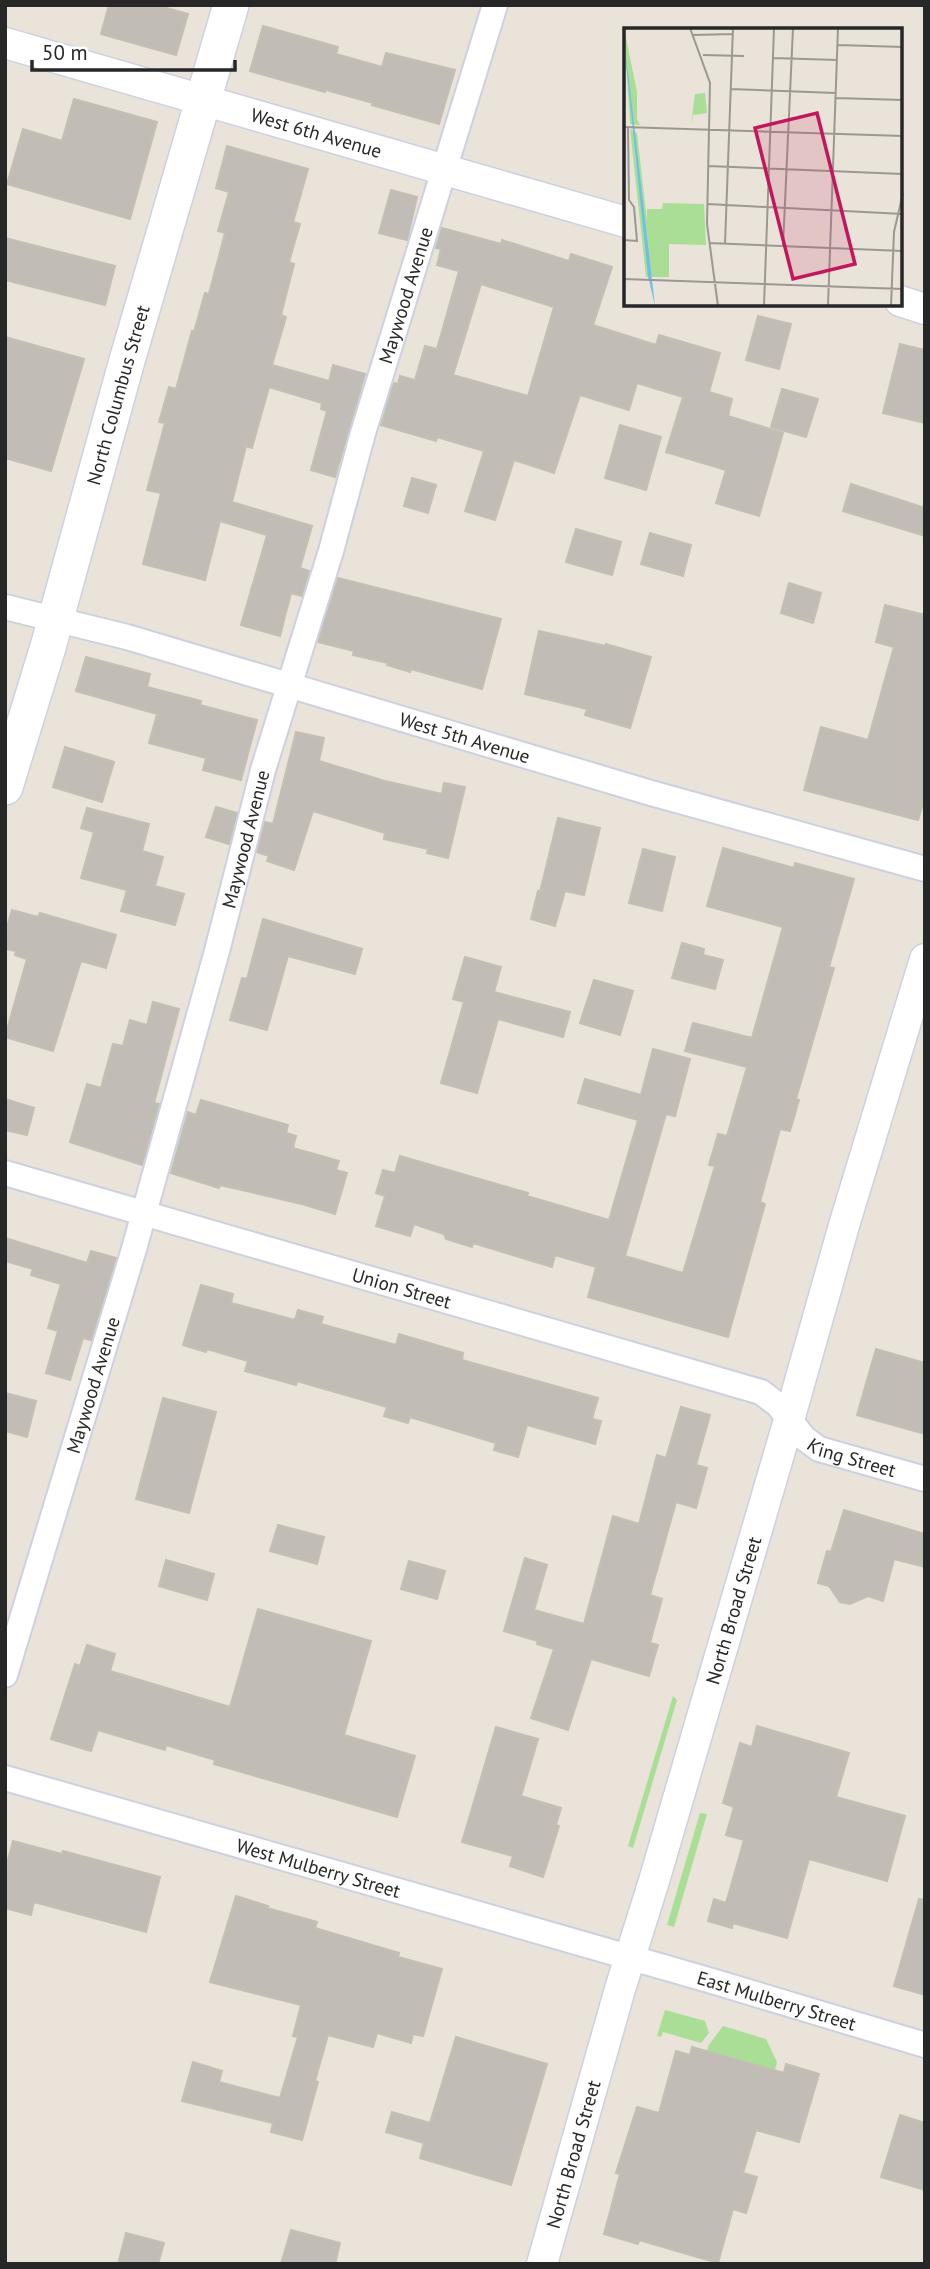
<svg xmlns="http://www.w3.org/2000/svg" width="930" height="2269" font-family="'PT Sans',sans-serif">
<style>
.green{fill:#aade97}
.building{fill:#c1bdb6;stroke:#c4bfb3;stroke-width:2;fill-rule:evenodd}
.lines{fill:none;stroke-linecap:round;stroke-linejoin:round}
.minor-casing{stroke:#ced0e0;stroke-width:28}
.tertiary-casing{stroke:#ced0e0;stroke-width:33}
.secondary-casing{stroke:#ced0e0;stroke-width:38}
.minor{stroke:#fff;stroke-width:24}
.tertiary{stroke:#fff;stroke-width:30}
.secondary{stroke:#fff;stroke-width:35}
.labels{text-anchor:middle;stroke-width:7;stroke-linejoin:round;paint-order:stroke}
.street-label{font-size:19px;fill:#272727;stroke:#fff}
.inset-road{fill:none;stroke:#9b9892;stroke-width:2}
.view{fill:#c2185b;fill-opacity:0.15;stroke:#c2185b;stroke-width:3.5}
.inset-edge{fill:none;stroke:#272727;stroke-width:3.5}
</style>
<rect width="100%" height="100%" fill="#e9e3d9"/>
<path class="green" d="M673,1696L677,1700L633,1848L628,1846Z
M700,1813L707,1814L674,1927L667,1925Z
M665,2010L705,2021L709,2033L701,2043L663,2032L661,2037L657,2036Z
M723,2026L766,2039L777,2062L775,2070L707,2052L708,2046Z"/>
<path class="building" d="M109,5H156L188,14L176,55L101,34Z
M263,26L338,47L336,54L382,67L386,53L455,70L439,124L372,105L373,103L326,90L325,92L250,71Z
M74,99L157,122L130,219L7,184L23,129L62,141Z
M227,146L308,169L293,222L300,224L289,262L294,264L281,315L286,317L272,365L329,381L333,365L365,374L335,477L311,470L327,411L321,409L322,403L269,387L252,448L246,446L232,502L312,526L300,568L309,571L302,596L291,593L280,636L241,625L267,535L220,521L205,580L143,564L161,493L147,490L165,423L159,422L169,387L176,389L192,331L194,332L205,293L209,294L225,233L218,231L229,192L216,188Z
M391,190L417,197L407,240L379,233Z
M442,228L501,244L502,240L569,261L571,254L612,267L593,325L656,345L659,335L720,353L709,392L732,399L728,416L783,433L759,516L716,503L726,470L666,452L683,397L637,383L629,410L580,395L554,473L514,460L495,520L465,511L484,451L437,437L436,441L381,425L394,383L398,384L400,376L415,380L425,346L437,349L459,271L437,265L441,249L436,248ZM481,284L554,307L528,396L453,375Z
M5,238L115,266L105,305L5,280Z
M758,316L791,324L779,369L746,360Z
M5,337L84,359L51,471L5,458Z
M900,344L925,350V423L883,413Z
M782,389L818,399L806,437L771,427Z
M620,425L661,437L646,490L605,478Z
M412,478L436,485L428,513L404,506Z
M851,484L925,508V536L843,511Z
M576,529L621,542L612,575L566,562Z
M650,533L691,545L683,576L641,564Z
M338,578L501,619L482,689L411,669L410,672L387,665L388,663L353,655L354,651L318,642Z
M789,583L821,593L813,623L781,613Z
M885,605L925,615V797L918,820L804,790L821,727L868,740L894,647L876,642Z
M539,631L606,646V644L651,657L630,728L585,715L587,709L525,694Z
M86,657L150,674L147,687L201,701L200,705L257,720L241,780L203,770L206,758L149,743L157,714L76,691Z
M296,732L324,738L319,761L385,781L442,794L444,783L465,787L448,858L427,853L428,849L384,839L385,833L313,811L294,870L267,861L269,856L257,852L265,822L273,824Z
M65,747L114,762L102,802L53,787Z
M216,807L237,813L229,844L206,837Z
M87,808L149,824L142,851L163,857L155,886L184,894L175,925L121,911L127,890L81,878L94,832L81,828Z
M558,818L600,828L584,895L565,891L555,926L531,919L538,891L540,892Z
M723,848L794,868L795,863L854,879L829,967L834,968L796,1099L799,1100L790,1131L780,1129L760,1202L765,1204L728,1337L588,1297L596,1267L555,1255L552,1267L473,1243L472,1247L446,1239L444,1234L414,1224L410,1236L376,1226L385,1196L376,1193L383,1170L395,1173L400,1156L528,1193L527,1196L609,1220L638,1120L578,1103L585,1079L641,1095L653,1049L690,1059L675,1116L666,1114L625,1256L683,1273L715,1166L709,1165L718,1134L727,1136L747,1067L685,1051L693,1023L752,1038L783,927L707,906Z
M643,849L675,857L662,911L629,903Z
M12,910L38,917L40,913L116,935L106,968L81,961L53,1051L5,1037L27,959L15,955L16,951L5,949V934Z
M263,919L362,949L355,974L288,956L267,1030L230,1020L242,978L247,979Z
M682,943L704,949L703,955L723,960L715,989L672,978Z
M465,957L501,967L494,992L570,1012L563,1037L498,1019L477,1093L441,1083L464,1002L453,999Z
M594,980L633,991L620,1035L580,1023Z
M153,1002L179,1009L154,1103L159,1104L142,1165L70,1142L87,1084L101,1088L113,1044L123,1046L130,1020L147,1025Z
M5,1099L34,1108L27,1135L5,1130Z
M201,1100L288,1125L286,1133L296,1136L293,1148L339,1161L336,1170L347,1173L335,1214L302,1204L220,1185L219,1188L171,1173L188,1112L196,1115Z
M5,1238L87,1263L91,1251L116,1258L91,1340L83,1338L70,1380L46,1373L58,1331L48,1328L61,1284L31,1275L33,1269L5,1261Z
M201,1285L233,1294L231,1303L295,1320L298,1310L323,1317L321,1324L396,1345L399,1334L463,1353L462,1360L598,1398L592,1419L601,1421L595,1444L527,1425L518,1457L494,1450L496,1443L410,1417L408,1423L384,1416L387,1407L297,1381L296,1385L245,1371L248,1361L207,1349L206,1352L183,1345Z
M876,1349L925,1363V1434L857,1415Z
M5,1393L36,1401L27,1437L5,1431Z
M163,1398L216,1412L189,1513L136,1499Z
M681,1407L710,1415L696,1465L707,1468L696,1508L676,1502L650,1595L662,1599L650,1643L658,1645L649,1676L591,1659L568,1730L531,1718L554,1649L537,1644L538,1641L504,1631L525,1558L547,1565L534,1610L584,1624L613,1516L639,1524L657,1455L666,1458Z
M844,1510L925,1534V1567L894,1559L883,1601L868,1596L850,1604L840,1602L829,1586L818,1583L827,1551L831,1552Z
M278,1525L324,1537L317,1564L270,1551Z
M166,1560L214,1574L207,1600L159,1586Z
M409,1561L445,1571L437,1599L401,1589Z
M258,1609L371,1641L344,1735L415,1756L397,1817L214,1764L215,1760L166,1745L165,1750L98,1730L91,1751L51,1739L75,1664L80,1666L87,1645L115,1654L110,1671L230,1707Z
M757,1726L849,1753L836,1797L905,1816L887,1881L809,1859L787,1938L733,1923L732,1928L708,1921L714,1899L726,1903L744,1840L726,1835L734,1807L723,1803L740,1743L752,1747Z
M496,1727L538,1739L521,1796L561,1808L556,1825L559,1826L543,1877L510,1866L513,1856L462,1842Z
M13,1841L62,1854L63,1851L160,1877L146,1932L34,1902L31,1915L5,1908V1871Z
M236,1896L268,1906L267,1908L317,1922L315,1928L399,1953L398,1957L442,1969L423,2036L413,2034L411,2043L377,2033L373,2047L328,2035L315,2081L318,2082L302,2140L271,2132L273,2123L182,2101L193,2062L222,2071L219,2082L280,2098L298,2037L293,2036L301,2005L210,1982Z
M919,1899L925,1900V1995L894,1986Z
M456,2037L547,2064L511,2185L420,2158L424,2143L386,2132L392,2112L430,2123Z
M692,2047L784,2073L786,2064L819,2074L799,2142L756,2130L743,2173L757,2177L746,2213L733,2209L718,2263L639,2240L638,2244L604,2234L620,2174L616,2173L637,2107L659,2113L676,2051L690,2055Z
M900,2115L925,2123V2190L881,2177Z
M291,2230L340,2243L335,2264H281Z
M126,2233L164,2243L158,2264H118Z"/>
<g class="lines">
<g class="minor-casing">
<g id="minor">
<path id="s1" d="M5,607L127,637L651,793L925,869"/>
<path id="s2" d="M5,1173L761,1392L778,1405L804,1438L819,1449L925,1479"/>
<path id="s3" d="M5,1675L134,1249L217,951L263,770L331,551L363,433L495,5"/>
<path id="s4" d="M5,1778L712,1981L925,2045"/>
</g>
</g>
<g class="tertiary-casing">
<g id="tertiary">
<path id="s5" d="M5,43L626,222"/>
<path d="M900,301L925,309"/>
<path id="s6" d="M542,2264L620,1989L654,1881L789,1420L845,1222L925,959"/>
</g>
</g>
<g class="secondary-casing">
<g id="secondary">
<path id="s7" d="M5,787L48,647L126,364L231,5"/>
</g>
</g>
<use href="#minor" class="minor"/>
<use href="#tertiary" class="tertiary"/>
<use href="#secondary" class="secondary"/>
</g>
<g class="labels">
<g class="street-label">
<text dy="7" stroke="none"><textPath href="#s5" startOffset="324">West 6th Avenue</textPath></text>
<text dy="7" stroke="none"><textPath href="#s3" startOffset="1437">Maywood Avenue</textPath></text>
<text dy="7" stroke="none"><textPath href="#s7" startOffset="408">North Columbus Street</textPath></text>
<text dy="7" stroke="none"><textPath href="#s1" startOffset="478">West 5th Avenue</textPath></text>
<text dy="7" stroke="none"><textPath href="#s3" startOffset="870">Maywood Avenue</textPath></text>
<text dy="7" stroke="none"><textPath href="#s2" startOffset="413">Union Street</textPath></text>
<text dy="7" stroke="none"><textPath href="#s3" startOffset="303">Maywood Avenue</textPath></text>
<text dy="7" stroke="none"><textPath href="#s2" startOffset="903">King Street</textPath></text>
<text dy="7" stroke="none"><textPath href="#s6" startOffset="681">North Broad Street</textPath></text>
<text dy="7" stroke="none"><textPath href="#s4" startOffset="326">West Mulberry Street</textPath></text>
<text dy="7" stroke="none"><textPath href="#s4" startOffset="803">East Mulberry Street</textPath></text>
<text dy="7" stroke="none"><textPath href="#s6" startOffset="114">North Broad Street</textPath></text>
</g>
</g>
<g transform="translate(624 28)">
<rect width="278" height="278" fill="#e9e3d9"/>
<path d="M0,0L13,64V91L16,97L6,96ZM81,65L83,85L69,87L67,96L71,66ZM6,101L13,105L23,193V181H38L39,175L80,176L82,217L45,216V249H22Z" fill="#aade97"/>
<path d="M0,16L5,52L31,278L24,248Z" fill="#6fbfe8"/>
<path class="inset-road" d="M66,0L86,55L83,196L94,278M69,7L109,6M214,17L279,19M79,27L120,28M149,30L213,32M107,61L212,65M212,70L279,72M0,99L279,108M84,138L279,146M83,176L279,186M0,212L13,213L10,179L5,172L4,99M85,215L279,223M101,216L109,0M159,218L169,0M0,251L279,261M140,278L150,0M204,278L214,0M267,278L270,204L279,165"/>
<path class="view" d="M193,85L231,236L169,251L131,100Z"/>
<rect width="278" height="278" class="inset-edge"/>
</g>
<rect width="930" height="2269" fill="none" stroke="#272727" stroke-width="14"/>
<path d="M32 60v10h203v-10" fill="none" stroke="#272727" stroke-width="3.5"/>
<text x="42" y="60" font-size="21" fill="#272727" stroke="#ffffff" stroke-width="5" paint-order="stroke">50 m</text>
</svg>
